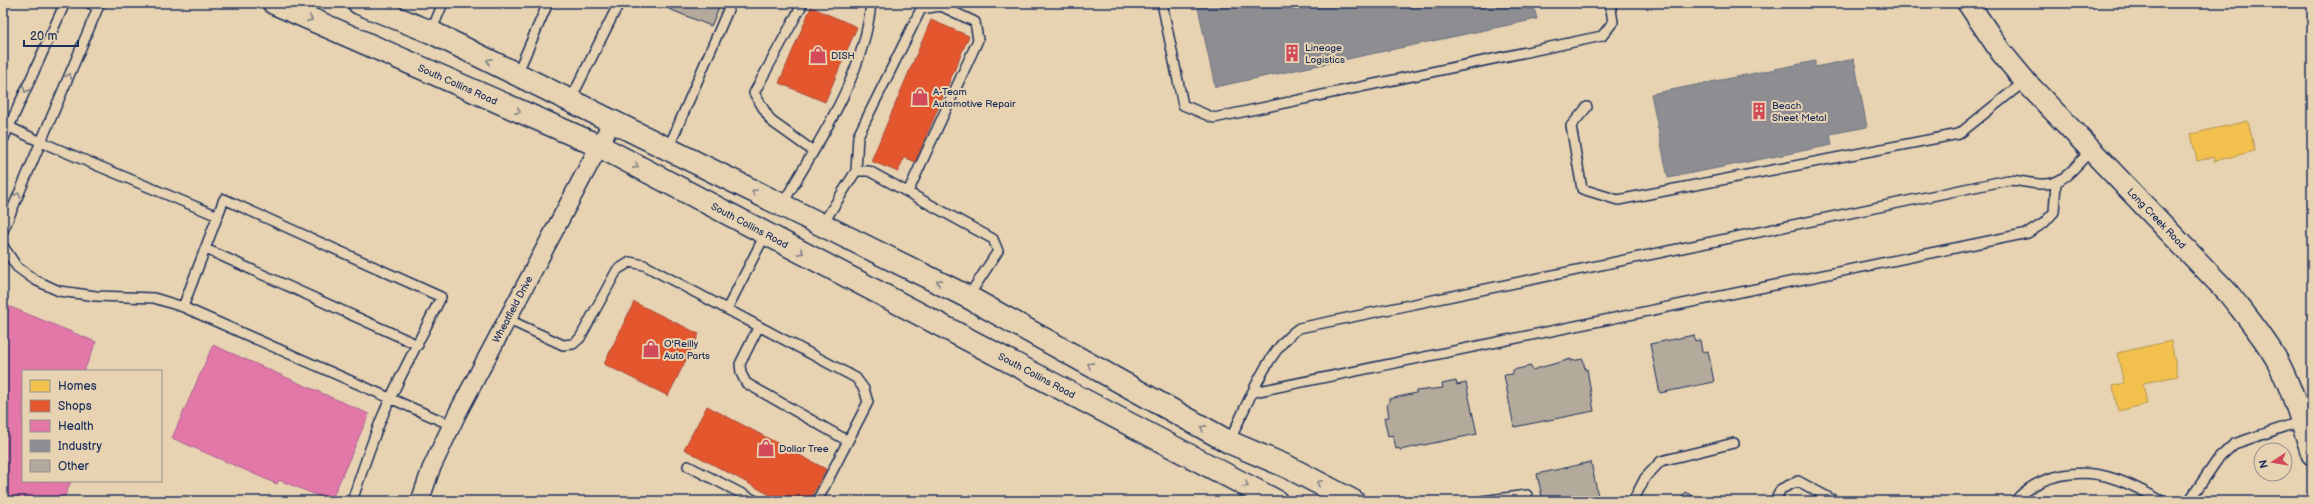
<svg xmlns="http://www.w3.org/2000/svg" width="2315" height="504" font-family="'Balsamiq Sans',sans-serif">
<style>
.homes{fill:#f2c14e;stroke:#b29553}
.shops{fill:#e4572e;stroke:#a84b3c}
.health{fill:#e377a8;stroke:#a76192}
.industry{fill:#8d8d92;stroke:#6b7182}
.building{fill:#b4aa9c;stroke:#1b2f5e}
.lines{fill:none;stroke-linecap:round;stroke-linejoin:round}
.service-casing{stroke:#1b2f5e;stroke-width:12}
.minor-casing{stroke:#1b2f5e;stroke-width:20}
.tertiary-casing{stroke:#1b2f5e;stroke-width:24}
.primary-casing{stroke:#1b2f5e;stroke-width:25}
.service{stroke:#e7d3b1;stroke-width:9}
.minor{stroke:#e7d3b1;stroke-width:17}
.tertiary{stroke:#e7d3b1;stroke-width:21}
.primary{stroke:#e7d3b1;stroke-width:22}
.oneway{stroke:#818188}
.labels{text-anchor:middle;stroke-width:4;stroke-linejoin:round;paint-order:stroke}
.poi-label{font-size:10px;fill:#1b2f5e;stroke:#e7d3b1;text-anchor:start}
.street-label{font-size:10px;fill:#1b2f5e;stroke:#e7d3b1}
</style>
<rect width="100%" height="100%" fill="#e7d3b1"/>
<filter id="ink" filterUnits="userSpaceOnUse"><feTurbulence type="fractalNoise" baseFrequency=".025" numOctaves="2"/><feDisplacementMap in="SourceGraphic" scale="8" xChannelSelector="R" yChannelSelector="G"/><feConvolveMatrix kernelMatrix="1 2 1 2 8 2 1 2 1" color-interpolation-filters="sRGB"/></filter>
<g filter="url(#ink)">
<path class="homes" d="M2248,121L2255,151L2214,161L2213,157L2197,161L2191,134Z
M2171,341L2178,376L2143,383L2147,404L2118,411L2113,386L2124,383L2117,353Z"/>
<path class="shops" d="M811,7L857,27L825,102L779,83Z
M931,20L969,36L915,162L904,157L898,172L871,161Z
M634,302L699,334L668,396L604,364Z
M707,406L826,469L809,501H781L684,449Z"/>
<path class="health" d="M3,304L96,342L84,371H23V481H71L63,501H3Z
M213,345L369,414L331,501L279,480L277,484L172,438Z"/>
<path class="industry" d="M1197,3H1533L1537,19L1215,87Z
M1854,59L1867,127L1830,134L1832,145L1668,178L1651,94L1815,61V67Z"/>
<path class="building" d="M666,3H721L711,26L664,7Z
M1694,335L1695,341L1700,340L1702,352L1708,351L1714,382L1660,393L1650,344Z
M1571,359V361L1583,359L1585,370L1587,369L1594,411L1514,427L1504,375L1513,374V370L1531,366L1532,370Z
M1456,381L1457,385L1466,383L1477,434L1400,450L1399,448L1396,449L1393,435L1388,436L1384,418L1389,417L1387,404L1389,403V399L1416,393V391L1443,388L1442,384Z
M1591,462L1599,501H1543L1537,474Z
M1685,492L1702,501H1680Z"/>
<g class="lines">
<g class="service-casing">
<path id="service" d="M89,3L98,8
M803,3L754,93L771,121L813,151
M1162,3L1183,105L1214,118L1602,36L1613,22L1610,3
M431,32L443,3
M517,74L548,3
M570,101L619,3
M1587,107L1571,126L1582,189L1618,200L1959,134L2025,81
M3,124L41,142L218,216
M3,140L65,3
M668,149L731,3
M856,171L858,136L921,9L941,6L975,22L978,40L908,192
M782,205C818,142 864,77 871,3
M822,225L856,171H869L993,239L998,251L968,297
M3,231L100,3
M3,246L17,267L35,280L59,291L96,296L154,298L183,307
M206,249L418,345
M727,309L766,233
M507,319L563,345L573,344L580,338L617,270L630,262L644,265L856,378L864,389L868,402L817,501
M759,326L740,364L741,373L746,383L848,441
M1254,392L2028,233L2044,223L2054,212L2056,183
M1229,442C1246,408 1267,349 1299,328L2008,180C2021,180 2033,185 2045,184C2065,184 2078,163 2091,150
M688,466L756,501
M352,501C362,472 371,443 383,415C400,375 422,336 441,297L224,199L183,307L451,425
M1482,501L1527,495L1525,501
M1633,501L1645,478L1661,461L1734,443
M1775,501L1781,489L1798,481L1835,501
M2015,501C2038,474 2082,467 2115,479C2131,484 2147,493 2162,501
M2189,501L2218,459L2234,444L2302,421"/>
</g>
<g class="minor-casing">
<path id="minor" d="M420,501L431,469L458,412L612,122"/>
</g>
<g class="tertiary-casing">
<path id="tertiary" d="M1968,3L2001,52L2025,81L2229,294C2246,316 2265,338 2278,362C2293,391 2302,423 2312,454"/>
</g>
<g class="primary-casing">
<path id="primary" d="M274,3L599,146L1276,501
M359,3L431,32L968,297L1229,442L1288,467L1353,501"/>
</g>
<use href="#service" class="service"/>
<use href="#minor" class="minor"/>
<use href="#tertiary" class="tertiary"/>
<use href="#primary" class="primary"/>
</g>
<defs><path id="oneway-chevron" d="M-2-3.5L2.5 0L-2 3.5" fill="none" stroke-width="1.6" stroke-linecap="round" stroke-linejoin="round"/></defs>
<g class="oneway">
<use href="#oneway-chevron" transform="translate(310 19) rotate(24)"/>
<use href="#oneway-chevron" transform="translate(489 61) rotate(-154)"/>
<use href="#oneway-chevron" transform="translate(69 76) rotate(-67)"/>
<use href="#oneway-chevron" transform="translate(26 90) rotate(114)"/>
<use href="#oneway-chevron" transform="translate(518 111) rotate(24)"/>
<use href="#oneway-chevron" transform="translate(636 166) rotate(28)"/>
<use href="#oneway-chevron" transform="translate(754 192) rotate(-154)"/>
<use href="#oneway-chevron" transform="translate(18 195) rotate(-67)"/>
<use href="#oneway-chevron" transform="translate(801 252) rotate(28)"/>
<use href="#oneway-chevron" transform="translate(939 282) rotate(-154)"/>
<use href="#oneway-chevron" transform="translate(1090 365) rotate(-151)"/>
<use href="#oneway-chevron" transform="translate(1203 428) rotate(-151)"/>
<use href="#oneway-chevron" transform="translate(1319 483) rotate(-153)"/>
<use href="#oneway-chevron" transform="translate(1246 485) rotate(29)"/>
</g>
</g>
<defs>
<g id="building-bare" transform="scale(1.38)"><path d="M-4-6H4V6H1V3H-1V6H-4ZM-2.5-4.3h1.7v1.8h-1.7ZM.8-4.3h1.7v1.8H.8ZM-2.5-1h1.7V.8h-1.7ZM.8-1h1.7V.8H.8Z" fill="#d1495b" stroke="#e7d3b1" stroke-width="2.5" paint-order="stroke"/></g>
<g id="shop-bare" transform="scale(1.38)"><path d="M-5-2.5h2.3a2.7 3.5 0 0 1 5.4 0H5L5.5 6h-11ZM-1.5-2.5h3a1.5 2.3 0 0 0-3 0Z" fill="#d1495b" stroke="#e7d3b1" stroke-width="2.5" paint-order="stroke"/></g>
</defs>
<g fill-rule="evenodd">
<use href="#building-bare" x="1292" y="53"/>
<use href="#shop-bare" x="818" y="55"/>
<use href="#shop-bare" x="920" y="97"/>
<use href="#building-bare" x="1759" y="111"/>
<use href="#shop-bare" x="651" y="349"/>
<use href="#shop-bare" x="766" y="448"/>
</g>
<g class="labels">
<g class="poi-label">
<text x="1305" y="51">Lineage<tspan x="1305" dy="12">Logistics</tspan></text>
<text x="831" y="59">DISH</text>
<text x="933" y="95">A-Team<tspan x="933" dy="12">Automotive Repair</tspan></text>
<text x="1772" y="109">Beach<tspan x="1772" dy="12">Sheet Metal</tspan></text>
<text x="664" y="347">O'Reilly<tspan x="664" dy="12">Auto Parts</tspan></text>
<text x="779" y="452">Dollar Tree</text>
</g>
<g class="street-label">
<text transform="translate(458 84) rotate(24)" y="4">South Collins Road</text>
<text transform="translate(2157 218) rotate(46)" y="4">Long Creek Road</text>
<text transform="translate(750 225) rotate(28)" y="4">South Collins Road</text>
<text transform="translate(512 309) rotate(-62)" y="4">Wheatfield Drive</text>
<text transform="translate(1037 375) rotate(28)" y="4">South Collins Road</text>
</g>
</g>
<rect width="2315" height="504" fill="none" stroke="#e7d3b1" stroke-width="16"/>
<rect x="8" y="8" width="2299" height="488" fill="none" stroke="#1b2f5e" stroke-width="1.5" filter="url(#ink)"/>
<rect x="22" y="370" width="140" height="112" fill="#e7d3b1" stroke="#959190"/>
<rect x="30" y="380" width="20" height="12" fill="#f2c14e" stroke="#959190"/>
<text x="58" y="390" font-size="12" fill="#1b2f5e">Homes</text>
<rect x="30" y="400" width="20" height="12" fill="#e4572e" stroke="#959190"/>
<text x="58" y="410" font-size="12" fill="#1b2f5e">Shops</text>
<rect x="30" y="420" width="20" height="12" fill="#e377a8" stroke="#959190"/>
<text x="58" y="430" font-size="12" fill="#1b2f5e">Health</text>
<rect x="30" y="440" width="20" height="12" fill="#8d8d92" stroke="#959190"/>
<text x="58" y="450" font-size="12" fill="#1b2f5e">Industry</text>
<rect x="30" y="460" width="20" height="12" fill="#b4aa9c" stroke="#959190"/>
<text x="58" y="470" font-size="12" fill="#1b2f5e">Other</text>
<g transform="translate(2273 462) rotate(258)"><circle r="19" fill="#e7d3b1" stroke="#959190"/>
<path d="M0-3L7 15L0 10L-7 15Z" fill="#d1495b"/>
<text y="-6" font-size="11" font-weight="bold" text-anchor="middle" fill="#1b2f5e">N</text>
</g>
<path d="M24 40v6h54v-6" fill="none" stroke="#1b2f5e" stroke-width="2"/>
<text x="30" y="40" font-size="12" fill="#1b2f5e" stroke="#e7d3b1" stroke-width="3" paint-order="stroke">20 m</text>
</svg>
